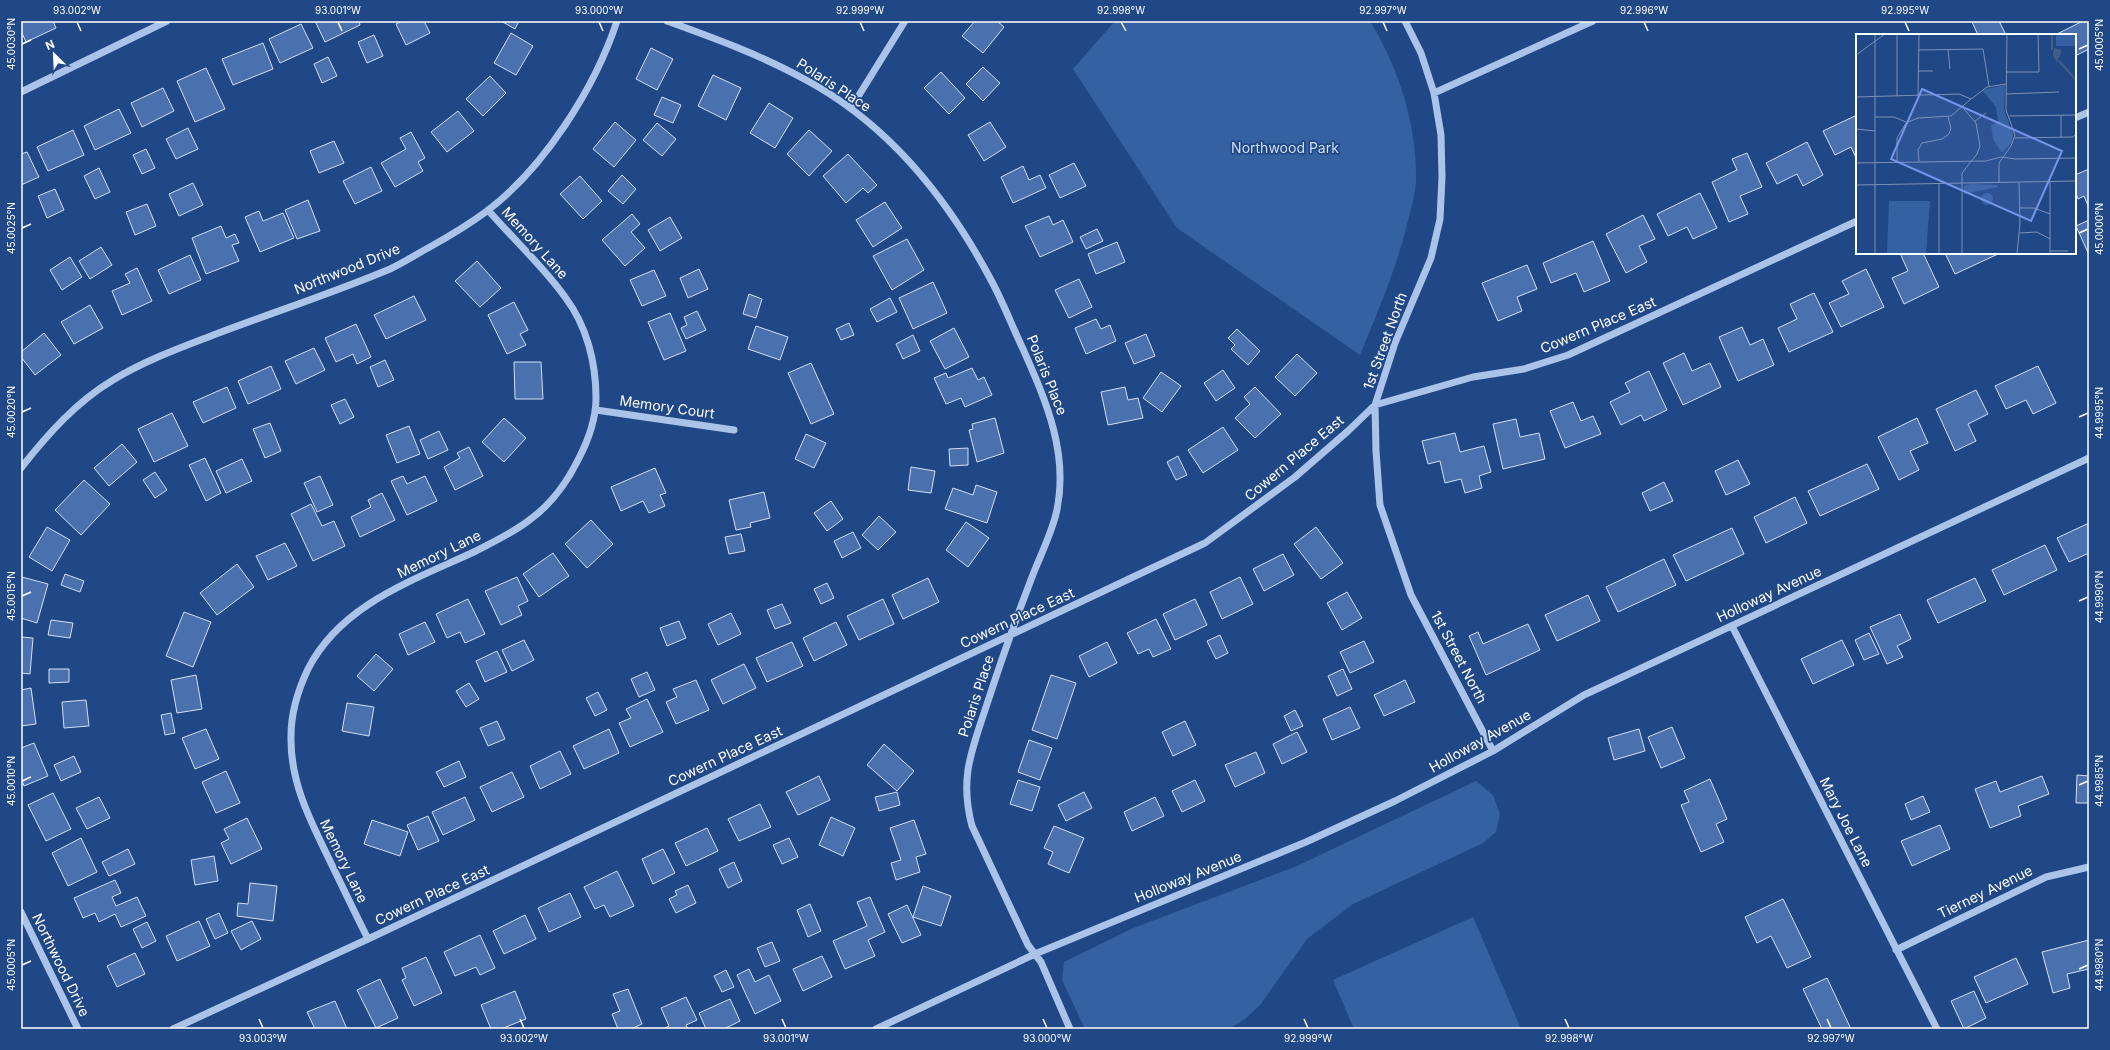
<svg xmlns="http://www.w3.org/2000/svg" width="2110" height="1050" font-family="Inter,sans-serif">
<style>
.green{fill:#3561a3}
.building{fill:#4a71ae;stroke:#cfdff7}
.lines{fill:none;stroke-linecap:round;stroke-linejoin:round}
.minor{stroke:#aac4e9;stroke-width:7}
.ticks{fill:none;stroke:#fff;stroke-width:1.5}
.labels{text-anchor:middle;stroke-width:3.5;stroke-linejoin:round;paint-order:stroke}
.street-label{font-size:14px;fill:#fff;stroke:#214886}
.park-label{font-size:14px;fill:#cfdff7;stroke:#214886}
.inset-river{fill:none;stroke:#405c89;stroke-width:2}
.inset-road{fill:none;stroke:#7a91b6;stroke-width:1}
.view{fill:#7795e8;fill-opacity:0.15;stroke:#7795e8;stroke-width:2}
.inset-edge{fill:none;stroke:#fff;stroke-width:2}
.neatline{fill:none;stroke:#fff;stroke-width:1.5}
.ticks-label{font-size:10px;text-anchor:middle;fill:#fff}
</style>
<rect width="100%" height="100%" fill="#214886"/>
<path class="green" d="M1115,21H1370C1398,67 1417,124 1416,179C1416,193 1411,208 1408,221C1397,267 1378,311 1360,355L1177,228L1073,69Z
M1476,781L1493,795L1500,814L1496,832L1483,843L1353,904L1307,939L1260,1005L1245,1019L1229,1029H1085L1062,980L1064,962L1131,929L1297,866Z
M1473,917L1521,1029H1354L1333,980Z"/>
<path class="building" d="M21,21H53L56,28L26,42L21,31Z
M315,21H359L360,25L325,42Z
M402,21H424L430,33L406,45L396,24Z
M501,21H519L515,29Z
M975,21H997L1004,27L983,53L962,36Z
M1974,21H1999L2006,35H1978L1972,22Z
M2083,21H2089V49L2075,56V35H2055Z
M301,24L313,48L280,63L269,39Z
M511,33L533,46L516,75L494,63Z
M374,35L383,56L367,63L358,42Z
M263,43L273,69L233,85L222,59Z
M651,48L673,59L657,90L636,79Z
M328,57L337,76L322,83L314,64Z
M983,67L1000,83L983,101L966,84Z
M206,68L225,109L195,122L177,81Z
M941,72L965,98L949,114L924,88Z
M713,75L741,88L726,120L698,106Z
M490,76L506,93L483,116L466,99Z
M163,88L174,111L142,127L131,103Z
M662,97L681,105L673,123L654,115Z
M769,103L793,118L775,148L750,133Z
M119,109L131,133L95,150L84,126Z
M458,111L474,131L447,152L431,132Z
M1857,115V160L1851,147L1835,155L1823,131Z
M615,122L636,140L614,167L593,149Z
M990,122L1006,147L984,161L968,135Z
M657,123L676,139L662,156L643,140Z
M188,128L198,149L176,159L166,139Z
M73,130L84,155L48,171L37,147Z
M809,130L832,151L809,176L787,154Z
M411,132L425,158L418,162L423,171L395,187L381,163L406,149L400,138Z
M334,141L344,163L319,173L310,151Z
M1807,142L1823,175L1803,186L1797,174L1777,184L1766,163Z
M146,149L155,168L142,174L133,155Z
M27,152L39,177L21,185V154Z
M1747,153L1762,187L1740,196L1748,214L1729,222L1712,182L1737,170L1732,159Z
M848,154L877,185L868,193L863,188L846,203L823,176Z
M1074,163L1086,186L1060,198L1049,175Z
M1023,166L1029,180L1040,175L1046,188L1013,203L1001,177Z
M371,167L382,191L355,204L343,181Z
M99,168L110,192L95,199L84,176Z
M2089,169V208L2084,196L2078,199L2075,191V175Z
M622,175L636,189L623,204L608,191Z
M580,176L602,201L583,219L560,194Z
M193,183L203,205L179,216L169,194Z
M55,189L64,210L47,218L38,196Z
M1700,193L1717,228L1693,239L1687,227L1668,236L1657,214Z
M308,200L320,231L297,239L285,210Z
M885,202L902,228L873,247L856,220Z
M147,204L156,226L135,235L126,212Z
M259,211L263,221L283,213L294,238L260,252L245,217Z
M632,214L640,224L631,232L645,248L625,266L602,240Z
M1643,215L1655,239L1639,246L1647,262L1626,273L1606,234Z
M1049,216L1053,225L1063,220L1073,242L1040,257L1025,226Z
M670,217L682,238L660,251L648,230Z
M2089,220V255L2076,226Z
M221,226L226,238L235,234L239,243L232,245L239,261L206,274L192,238Z
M1097,229L1103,241L1086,249L1080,237Z
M907,239L924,270L892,290L873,256Z
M1593,241L1610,281L1584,292L1576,273L1551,283L1543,263Z
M1117,242L1125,262L1096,274L1088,254Z
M101,247L112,265L90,279L79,261Z
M1900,253H1923L1939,287L1904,304L1892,278L1908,271Z
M1945,253H1998V254L1955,274Z
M190,255L201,280L169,294L158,270Z
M70,257L82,277L62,290L50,270Z
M477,261L501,288L480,307L455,281Z
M1527,265L1537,289L1517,297L1522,311L1498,321L1482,283Z
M137,268L152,301L122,315L112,291L130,283L125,274Z
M699,269L708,289L688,298L680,278Z
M1866,269L1884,307L1841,327L1829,303L1849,294L1842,281Z
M654,270L666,296L642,306L630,280Z
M1079,279L1092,307L1069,318L1055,290Z
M933,282L947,313L913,329L899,298Z
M1814,293L1833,332L1789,352L1778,328L1797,319L1790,304Z
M749,294L762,299L756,318L743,314Z
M414,296L426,320L386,339L374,315Z
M890,298L897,312L877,322L870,309Z
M514,302L528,330L520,334L526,345L507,354L488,315Z
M90,305L103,328L74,344L61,322Z
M697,311L706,330L686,339L681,328L687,325L684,317Z
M670,313L686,351L664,360L648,322Z
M1096,319L1101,329L1110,325L1116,341L1086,354L1075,328Z
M849,323L854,335L841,340L836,329Z
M356,324L371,357L357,364L353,354L336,362L325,338Z
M756,326L788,337L780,360L748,349Z
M1742,327L1750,345L1763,339L1774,365L1738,381L1719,337Z
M954,328L969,357L945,369L930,341Z
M1237,329L1260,351L1248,365L1231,349L1235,345L1228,338Z
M44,333L61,355L35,375L21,357V352Z
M1146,334L1155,356L1134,364L1125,343Z
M913,335L920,351L903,359L896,344Z
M314,348L325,370L296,384L285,361Z
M1684,353L1692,371L1710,363L1721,387L1683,405L1663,363Z
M1297,354L1317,373L1295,396L1275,377Z
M385,360L394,380L378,387L370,367Z
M514,362H541L543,399H515Z
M811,363L834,414L811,424L788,373Z
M271,366L281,389L248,404L238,381Z
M2038,366L2056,403L2033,414L2026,400L2006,409L1995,386Z
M972,368L978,380L984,377L992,395L965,407L961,398L946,404L934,378L946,373L948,378Z
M1223,370L1235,388L1216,401L1204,383Z
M1649,371L1667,410L1644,421L1641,415L1621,425L1610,402L1630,392L1625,383Z
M1161,372L1181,386L1162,412L1143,398Z
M227,387L236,408L203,423L193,402Z
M1125,387L1128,400L1138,398L1143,418L1108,425L1101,392Z
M1255,387L1281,414L1255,438L1235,418L1250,404L1244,397Z
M1976,390L1988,414L1968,424L1976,441L1955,451L1936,409Z
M345,399L354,417L340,424L331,405Z
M1573,402L1581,421L1593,416L1601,434L1565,448L1550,411Z
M172,413L188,446L154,462L138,429Z
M504,418L526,438L504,462L482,442Z
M995,418L1004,453L977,462L969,430L973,429L972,424Z
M1917,418L1928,443L1910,451L1919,470L1899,480L1878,437Z
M1516,419L1520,437L1539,433L1545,459L1503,469L1493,424Z
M270,423L281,451L265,458L253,429Z
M409,426L420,454L397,463L386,435Z
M1223,427L1238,450L1203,473L1188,450Z
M439,431L448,450L428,459L420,440Z
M1455,433L1460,452L1484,446L1491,472L1479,476L1482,488L1465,493L1461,479L1445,483L1440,461L1428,464L1422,441Z
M806,434L826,443L814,468L795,459Z
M122,444L137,462L109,486L94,468Z
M469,447L483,476L455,490L444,467L460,458L457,453Z
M968,448V465L950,466L949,449Z
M1178,456L1187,475L1176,480L1167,462Z
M205,458L221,493L206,501L189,465Z
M242,459L252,481L226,493L216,471Z
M1738,460L1750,484L1726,495L1715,471Z
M1867,464L1879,489L1820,516L1808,491Z
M911,467L935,471L931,493L908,490Z
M655,468L666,493L660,495L665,506L649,513L643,501L621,511L611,487Z
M155,472L167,490L155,498L143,480Z
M320,476L333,505L317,512L304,483Z
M403,476L407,484L425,476L437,501L407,515L391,481Z
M84,480L110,504L81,535L55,510Z
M1664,482L1673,501L1650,511L1642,493Z
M976,485L997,492L987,523L945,509L953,488L973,495Z
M764,492L770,518L750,523L751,527L736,530L729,500Z
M382,493L395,520L360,537L351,517L371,507L368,500Z
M1795,497L1807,523L1766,543L1754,517Z
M831,501L843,519L827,531L814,513Z
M311,504L322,526L334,521L345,546L313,561L291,514Z
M879,516L896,532L878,550L862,535Z
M591,520L613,544L587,568L565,544Z
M966,522L989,538L968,567L946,550Z
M2089,523V553L2069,562L2057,538Z
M47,527L70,540L52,571L29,557Z
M1316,527L1343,563L1321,579L1294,544Z
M1732,528L1744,554L1686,581L1673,555Z
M853,532L861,548L842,558L834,541Z
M741,534L745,551L729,554L725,537Z
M285,543L297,566L268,580L256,556Z
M2045,545L2057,570L2004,595L1992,570Z
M553,553L569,576L539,597L523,574Z
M1283,554L1294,575L1264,591L1253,569Z
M1664,559L1676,585L1618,612L1606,587Z
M237,564L254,587L217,615L200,593Z
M65,574L84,581L80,592L61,585Z
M22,577L48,584L37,623L21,618Z
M517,577L528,601L518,606L522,615L501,625L485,591Z
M1240,577L1253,604L1222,619L1210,592Z
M928,578L939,602L903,619L892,595Z
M1975,578L1986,601L1938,623L1927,600Z
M827,583L834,598L821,604L814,589Z
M1347,592L1362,618L1342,630L1327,603Z
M1588,595L1600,621L1557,641L1545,615Z
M468,599L485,634L465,643L460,632L447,638L436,614Z
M883,599L894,624L859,640L847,616Z
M1195,599L1207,625L1175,640L1163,614Z
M782,604L791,623L775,629L767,610Z
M184,612L211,622L193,667L166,656Z
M731,613L741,634L718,645L708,624Z
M1900,614L1911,639L1897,646L1903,657L1887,664L1870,627Z
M1156,619L1171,649L1153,657L1149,649L1138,654L1127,633Z
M51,620L73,623L70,638L48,635Z
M679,621L686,638L667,646L660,628Z
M425,622L435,642L408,655L399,634Z
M836,622L847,645L814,661L803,638Z
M1528,624L1540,650L1486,675L1469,636L1478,632L1483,644Z
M1869,633L1879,654L1864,660L1855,640Z
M1220,635L1228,653L1216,659L1207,641Z
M21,637L33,638L30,674L21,673Z
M524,640L534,660L512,671L502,650Z
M1842,640L1854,665L1813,684L1801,659Z
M1364,641L1374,662L1350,673L1340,652Z
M792,642L803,666L767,682L756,658Z
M1107,642L1117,663L1089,677L1079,656Z
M497,651L507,672L485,682L476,661Z
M376,654L393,669L374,691L357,676Z
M744,664L756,688L723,704L711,680Z
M49,669H69V682L49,683Z
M1343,669L1352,689L1337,696L1328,676Z
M647,672L655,690L639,697L631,679Z
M196,675L202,709L177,713L171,680Z
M1051,675L1076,683L1057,739L1032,730Z
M696,680L709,710L676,724L666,702L677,697L673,689Z
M1405,680L1415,702L1384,716L1374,695Z
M469,683L479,699L466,707L456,691Z
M31,688L36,724L21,726V690Z
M598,692L607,710L595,716L586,698Z
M647,699L663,732L630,747L619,723L631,718L626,709Z
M86,700L89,726L64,728L62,702Z
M347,703L374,707L369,736L342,731Z
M1350,707L1360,728L1332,740L1323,719Z
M1295,710L1303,726L1291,731L1284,716Z
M171,713L175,733L165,735L161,715Z
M497,721L505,739L488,746L480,728Z
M1185,721L1196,745L1173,756L1162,732Z
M1672,727L1685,758L1661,768L1648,737Z
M206,729L219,759L195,769L182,738Z
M609,729L619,753L584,769L573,746Z
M1639,729L1645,751L1614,760L1608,738Z
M1297,732L1307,752L1282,764L1273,744Z
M1029,740L1052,748L1040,780L1018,772Z
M34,743L48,776L24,786L21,778V748Z
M884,744L914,771L897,791L867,765Z
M560,751L571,774L540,789L530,766Z
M1256,752L1265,773L1235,787L1225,765Z
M74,756L81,772L61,781L54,765Z
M459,761L466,777L444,787L436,772Z
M226,771L240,803L216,813L202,782Z
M512,772L524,797L492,812L480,787Z
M2077,775L2089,776V803H2076Z
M819,776L830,800L798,815L786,792Z
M2042,776L2049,794L2018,806L2021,816L1990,828L1975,789L1996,781L2000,792Z
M1710,779L1727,819L1716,824L1724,842L1701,852L1681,805L1689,802L1684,791Z
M1018,780L1040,787L1032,811L1010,804Z
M1195,780L1205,801L1182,812L1172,791Z
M897,792L900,805L879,811L875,797Z
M1084,792L1092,808L1066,821L1058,805Z
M53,793L71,829L46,841L28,805Z
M1923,796L1930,812L1911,820L1905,804Z
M99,797L110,818L87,829L76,808Z
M465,797L475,820L443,835L432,812Z
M1155,797L1164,816L1132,831L1124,812Z
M760,804L771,827L739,841L728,819Z
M428,816L439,841L418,850L407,825Z
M831,817L855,828L843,856L819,845Z
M247,818L262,849L231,864L221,843L229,839L224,829Z
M372,820L408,832L400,856L364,844Z
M914,820L926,854L916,857L920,872L896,880L891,863L901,860L890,828Z
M1940,825L1950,849L1912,866L1901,841Z
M1054,826L1084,838L1069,873L1048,864L1053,852L1044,848Z
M707,828L718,851L686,866L675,843Z
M81,838L97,872L68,886L52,853Z
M789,838L798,857L782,864L773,845Z
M128,849L135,864L109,876L102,862Z
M663,849L675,873L653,884L642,859Z
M214,856L218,881L195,885L191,860Z
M734,862L742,881L728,888L719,869Z
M617,871L634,906L610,917L604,905L595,909L584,887Z
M115,880L121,893L112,897L116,906L137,897L146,916L121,927L115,914L99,922L95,913L83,918L74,898Z
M250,883L277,886L273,921L237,916L238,903L248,904Z
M688,885L696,903L676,913L669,899L677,895L675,891Z
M923,886L951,896L941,926L913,917Z
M570,893L581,917L549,932L538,908Z
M870,897L885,932L868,940L875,956L845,969L833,941L867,926L857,902Z
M1783,899L1811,957L1787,968L1771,936L1757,943L1745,917Z
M810,904L821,931L808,937L797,910Z
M907,905L921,935L902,943L888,914Z
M219,913L228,933L215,939L206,919Z
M525,915L536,939L504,954L493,931Z
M199,921L210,946L177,961L166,936Z
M252,921L261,939L241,950L231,931Z
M147,922L156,941L142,948L133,929Z
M480,935L495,968L480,975L476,967L455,976L444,952Z
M2089,940V969L2067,974L2070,988L2053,993L2042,952Z
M772,942L780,961L765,967L757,948Z
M135,953L145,974L117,987L107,966Z
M822,956L832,977L803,991L793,969Z
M426,957L442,993L414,1006L402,980L406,978L402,968Z
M2016,958L2028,984L1986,1003L1974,977Z
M749,969L755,982L769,975L781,1001L755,1014L737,975Z
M726,970L734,987L722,992L714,976Z
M1827,978L1851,1029H1822L1803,989Z
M380,979L398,1018L376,1028L357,990Z
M628,989L642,1024L631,1029H618L612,1014L620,1011L613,994Z
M515,991L526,1019L501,1029H491L481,1005Z
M1974,991L1986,1018L1964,1029L1951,1001Z
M686,997L697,1020L686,1025L688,1029H663L669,1026L661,1008Z
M730,999L740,1021L724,1029H706L699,1013Z
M335,1001L347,1029H315L307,1012Z"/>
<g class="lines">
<path class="minor" d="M667,21C714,38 761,55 806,80C888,124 948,199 991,280C1003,302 1012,326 1023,349C1046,401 1070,455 1056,514C1050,538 1037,562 1029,585C1014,624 1000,664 987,704C972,750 959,777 972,826L1028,945L1041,962L1070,1029
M1405,21L1421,53L1434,93L1441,135L1442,177L1440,219L1431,258L1395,343L1375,405L1376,451L1380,505L1411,595L1493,751
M21,92L167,21
M1434,93L1593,21
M851,108L905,21
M2075,118L2089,112
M596,410L734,430
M21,468C47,435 76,402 113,380C146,360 180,348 216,334C274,312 333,293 390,269C403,263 415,255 428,248C448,237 468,225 487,211C544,168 595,88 617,21
M1732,626L1937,1029
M21,912L78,1029
M368,939C355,913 342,886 329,859C310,820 290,782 291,736C291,713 298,690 308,669C341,604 414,580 476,551C495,541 515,532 532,518C552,503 567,482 578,460C588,441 596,420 596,398C596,363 587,326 565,297C543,266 513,239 488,210
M1896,950L2046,877L2089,867
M173,1029L368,939L1205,543L1295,477L1348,431L1375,405L1473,377L1524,369L1568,355L1857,221
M876,1029L1035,954L1306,842L1395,801L1493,751L1584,695L2089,458"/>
</g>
<path class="ticks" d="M77,22L81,31M338,22L342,31M599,22L603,31M860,22L864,31M1121,22L1126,31M1383,22L1387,31M1644,22L1648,31M1905,22L1909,31M22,44L31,40M2079,49L2088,45M22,228L31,224M2079,233L2088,229M22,412L31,408M2079,417L2088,413M22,596L31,592M2079,601L2088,597M22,781L31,777M2079,785L2088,781M22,965L31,961M2079,969L2088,965M259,1019L263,1028M520,1019L524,1028M782,1019L786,1028M1043,1019L1047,1028M1304,1019L1308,1028M1565,1019L1569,1028M1827,1019L1831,1028"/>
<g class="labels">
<g class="street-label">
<text transform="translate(834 85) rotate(33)" y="5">Polaris Place</text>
<text transform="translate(535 243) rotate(48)" y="5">Memory Lane</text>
<text transform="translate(347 269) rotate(-22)" y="5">Northwood Drive</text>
<text transform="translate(1598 325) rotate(-23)" y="5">Cowern Place East</text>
<text transform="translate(1385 341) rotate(-70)" y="5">1st Street North</text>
<text transform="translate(1047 375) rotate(68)" y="5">Polaris Place</text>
<text transform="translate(667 407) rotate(8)" y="5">Memory Court</text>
<text transform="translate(1294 458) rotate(-40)" y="5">Cowern Place East</text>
<text transform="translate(439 554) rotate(-26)" y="5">Memory Lane</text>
<text transform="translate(1769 594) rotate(-25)" y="5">Holloway Avenue</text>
<text transform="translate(1017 618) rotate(-25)" y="5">Cowern Place East</text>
<text transform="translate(1459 657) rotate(62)" y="5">1st Street North</text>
<text transform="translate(976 696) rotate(-72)" y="5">Polaris Place</text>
<text transform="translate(1480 741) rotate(-29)" y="5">Holloway Avenue</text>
<text transform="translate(725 756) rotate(-25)" y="5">Cowern Place East</text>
<text transform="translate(1846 822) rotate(63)" y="5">Mary Joe Lane</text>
<text transform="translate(344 861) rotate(64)" y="5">Memory Lane</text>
<text transform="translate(1188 877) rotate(-22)" y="5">Holloway Avenue</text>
<text transform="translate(1985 892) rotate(-26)" y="5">Tierney Avenue</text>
<text transform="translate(432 895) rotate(-25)" y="5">Cowern Place East</text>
<text transform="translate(61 965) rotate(64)" y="5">Northwood Drive</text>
</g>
<g class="park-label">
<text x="1285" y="153">Northwood Park</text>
</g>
</g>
<g transform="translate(1856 34)">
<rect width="220" height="220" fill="#214886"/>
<path d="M200,0H219V12H200ZM149,51L148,75L157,101L155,109L146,119L137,105L135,91L142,88L140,73L126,56ZM114,150L141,151L142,153L108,160V152ZM125 165a6 6 0 1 1 12 0a6 6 0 1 1-12 0ZM33,167H74L70,220H31Z" fill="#3561a3"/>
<path d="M198,14L206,16L201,29L197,21Z" fill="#405c89"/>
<path class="inset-river" d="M196,0V16M203,27L220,46"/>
<path class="inset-road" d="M41,0V62M92,15L94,35M63,16L127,15L133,52M0,21L29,0M62,37H77M150,38H183L182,0M150,60L203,58M62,62L63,0M0,63L103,60L115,65L131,53L150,50M153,82L220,81M19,83H38L50,88M119,87L130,79M0,95L19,97M205,103V81M159,104L217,103L220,100M63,128L62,116L66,109L86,105L93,100L95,94L92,83M0,129L130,127L145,123L160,125L220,124M41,129V104L50,89L62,84L95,82L115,65M143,149V129L155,112L159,101L150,76L151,0M0,151L220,147M164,174H178L194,180M164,199L181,198L194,205M194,217H212M19,220V0M83,220V149M106,220V139L121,120L124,112L120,89L107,74M161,220L164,189L163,148M194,220V147"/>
<path class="view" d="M66,55L206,117L175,187L35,125Z"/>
<rect width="220" height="220" class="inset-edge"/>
</g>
<rect width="2110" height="1050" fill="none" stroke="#214886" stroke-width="44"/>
<g transform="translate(54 54) rotate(336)" stroke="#214886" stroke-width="3" paint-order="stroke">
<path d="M0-3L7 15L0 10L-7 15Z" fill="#ffffff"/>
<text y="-6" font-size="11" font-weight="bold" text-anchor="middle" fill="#ffffff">N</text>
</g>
<rect x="22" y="22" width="2066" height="1006" class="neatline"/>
<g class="ticks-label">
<text x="77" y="14">93.002°W</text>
<text x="338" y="14">93.001°W</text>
<text x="599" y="14">93.000°W</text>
<text x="860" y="14">92.999°W</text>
<text x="1121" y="14">92.998°W</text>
<text x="1383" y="14">92.997°W</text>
<text x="1644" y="14">92.996°W</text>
<text x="1905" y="14">92.995°W</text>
<text transform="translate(11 44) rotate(-90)" y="4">45.0030°N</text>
<text transform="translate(2099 45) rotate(-90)" y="4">45.0005°N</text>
<text transform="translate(11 228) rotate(-90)" y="4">45.0025°N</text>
<text transform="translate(2099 229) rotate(-90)" y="4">45.0000°N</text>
<text transform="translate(11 412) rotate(-90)" y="4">45.0020°N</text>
<text transform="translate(2099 413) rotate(-90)" y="4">44.9995°N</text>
<text transform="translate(11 596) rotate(-90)" y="4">45.0015°N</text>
<text transform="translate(2099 597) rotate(-90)" y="4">44.9990°N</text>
<text transform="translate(11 781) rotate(-90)" y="4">45.0010°N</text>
<text transform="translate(2099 781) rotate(-90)" y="4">44.9985°N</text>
<text transform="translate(11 965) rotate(-90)" y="4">45.0005°N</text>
<text transform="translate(2099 965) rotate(-90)" y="4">44.9980°N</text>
<text x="263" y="1042">93.003°W</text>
<text x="524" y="1042">93.002°W</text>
<text x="786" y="1042">93.001°W</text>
<text x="1047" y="1042">93.000°W</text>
<text x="1308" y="1042">92.999°W</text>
<text x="1569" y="1042">92.998°W</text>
<text x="1831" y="1042">92.997°W</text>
</g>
</svg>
